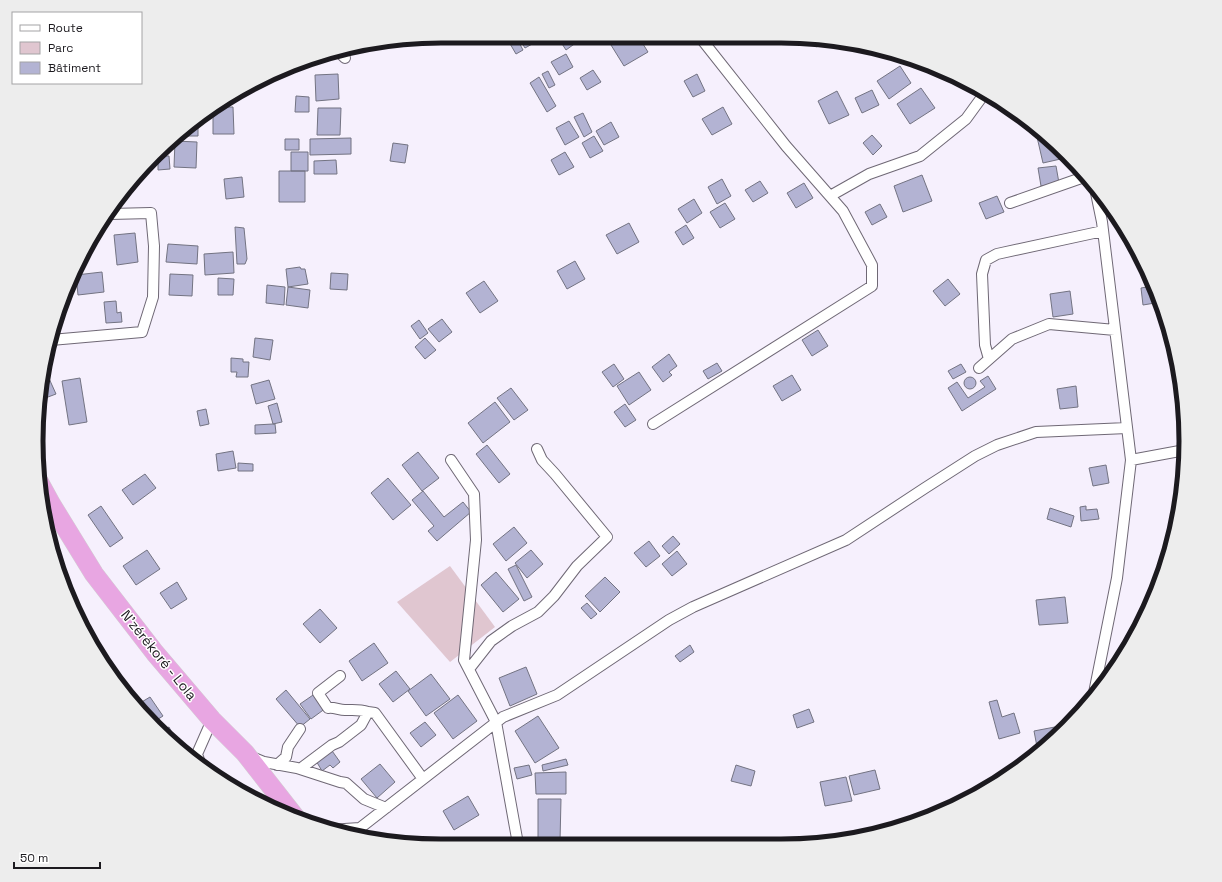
<svg xmlns="http://www.w3.org/2000/svg" width="1222" height="882" font-family="'Space Grotesk',sans-serif">
<style>
.green{fill:#e0c6d0}
.building{fill:#b3b3d3;stroke:#737382}
.lines{fill:none;stroke-linecap:round;stroke-linejoin:round}
.street-casing{stroke:#6f6875;stroke-width:12}
.highway-casing{stroke:#d2d1d2;stroke-width:20}
.street{stroke:#fff;stroke-width:10}
.highway{stroke:#e8a6e2;stroke-width:19}
.labels{text-anchor:middle;stroke-width:3;stroke-linejoin:round;paint-order:stroke}
.street-label{font-size:14px;fill:#1c1a1f;stroke:#fff}
.rim{fill:none;stroke:#1c1a1f;stroke-width:5}
</style>
<rect width="100%" height="100%" fill="#f6f0fd"/>
<path class="green" d="M450,566L495,627L450,662L397,602Z"/>
<path class="building" d="M520,36H530L534,43L525,48L518,37Z
M543,36H553V37L547,41Z
M557,36H583L584,37L566,50Z
M626,36H638L648,52L624,66L611,45Z
M783,36L792,37L786,41Z
M516,37L523,50L516,54L509,42Z
M811,39L826,40L816,47Z
M844,42L856,43L850,48Z
M566,54L573,67L559,75L551,62Z
M306,61V68L290,67Z
M900,66L911,83L889,99L877,81Z
M593,70L601,82L587,90L580,78Z
M548,71L555,85L549,88L542,74Z
M338,74L339,99L316,101L315,75Z
M697,74L705,91L693,97L684,81Z
M539,77L556,106L547,112L530,83Z
M921,88L935,108L910,124L897,104Z
M872,90L879,105L862,113L855,98Z
M837,91L849,115L829,124L818,101Z
M296,96L309,97V112H295Z
M213,107H233L234,134H213Z
M723,107L732,124L712,135L702,119Z
M318,108H341L340,135H317Z
M583,113L592,132L584,137L574,117Z
M198,120V136H180Z
M569,121L579,137L565,145L556,128Z
M611,122L619,137L604,145L596,131Z
M872,135L882,146L873,155L863,143Z
M1046,135L1063,152L1065,158L1043,163L1037,137Z
M594,136L603,151L590,158L582,143Z
M351,138V154L310,155V139Z
M285,139H299V150H285Z
M175,141L197,142L196,168L174,167Z
M393,143L408,145L405,163L390,161Z
M291,152H308V171H291Z
M565,152L574,167L559,175L551,160Z
M158,156H169L170,169L158,170Z
M336,160L337,174H314V161Z
M1056,166L1059,183L1041,186L1038,168Z
M279,171H305V202H279Z
M922,175L932,201L903,212L894,186Z
M242,177L244,197L226,199L224,179Z
M722,179L731,196L717,204L708,187Z
M760,181L768,193L753,202L745,190Z
M804,183L813,198L796,208L787,193Z
M997,196L1004,212L986,219L979,203Z
M694,199L702,213L687,223L678,209Z
M725,203L735,219L720,228L710,212Z
M880,204L887,217L872,225L865,212Z
M629,223L639,242L617,254L606,235Z
M686,225L694,238L683,245L675,232Z
M235,227L244,228L247,259L245,264H237Z
M135,233L138,262L117,265L114,235Z
M93,239L94,249H86Z
M168,244L198,246L197,264L166,262Z
M233,252L234,273L205,275L204,254Z
M575,261L585,279L567,289L557,271Z
M300,267L301,269H305L308,284L288,287L286,269Z
M102,272L104,292L78,295L76,275Z
M331,273L348,274L347,290L330,289Z
M170,274L193,275L192,296L169,295Z
M218,278L234,279L233,295H218Z
M948,279L960,294L945,306L933,291Z
M484,281L498,301L480,313L466,293Z
M267,285L285,287L284,305L266,303Z
M1153,286L1161,302L1143,305L1141,288Z
M288,287L310,290L308,308L286,305Z
M1070,291L1073,314L1053,317L1050,294Z
M116,301L117,313L121,312L122,322L106,323L104,302Z
M442,319L452,332L439,342L428,329Z
M419,320L428,333L420,339L411,326Z
M818,330L828,346L812,356L802,340Z
M255,338L273,340L270,360L253,357Z
M425,338L436,350L425,359L415,347Z
M669,354L677,366L669,372L672,375L663,382L652,367Z
M231,358L243,359V362H249L248,377H236L237,372H231Z
M717,363L722,371L708,379L703,371Z
M614,364L624,379L613,387L602,372Z
M961,364L966,372L953,379L948,371Z
M43,365L56,394L40,400Z
M639,372L651,390L629,405L617,386Z
M792,375L801,390L782,401L773,386Z
M988,376L996,389L962,411L948,388L957,382L968,398L985,387L980,381Z
M964 383a6 6 0 1 1 12 0a6 6 0 1 1-12 0Z
M80,378L87,422L69,425L62,381Z
M269,380L275,399L256,404L251,385Z
M1076,386L1078,407L1060,409L1057,389Z
M511,388L528,410L514,420L497,398Z
M495,402L510,422L483,443L468,423Z
M277,403L282,422L273,424L268,406Z
M625,404L636,420L625,427L614,412Z
M206,409L209,424L200,426L197,411Z
M273,424H275L276,433L255,434V425Z
M487,445L510,474L499,483L476,454Z
M233,451L236,468L218,471L216,454Z
M418,452L439,478L422,491L402,465Z
M238,463L253,464V471H238Z
M1106,465L1109,483L1093,486L1089,468Z
M145,474L156,488L133,505L122,490Z
M388,478L411,505L393,520L371,493Z
M423,491L444,517L463,502L471,512L437,541L428,531L434,526L412,500Z
M101,506L123,538L110,547L88,515Z
M1086,506V510L1097,509L1099,519L1081,521L1080,507Z
M1050,508L1074,516L1071,527L1047,519Z
M514,527L527,543L506,561L493,544Z
M673,536L680,544L669,554L662,546Z
M649,541L660,556L646,567L634,553Z
M147,550L160,569L136,585L123,566Z
M531,550L543,564L527,578L515,563Z
M677,551L687,564L672,576L662,564Z
M516,565L532,597L524,601L508,569Z
M496,572L519,599L503,612L481,585Z
M605,577L620,592L600,612L585,596Z
M177,582L187,599L171,609L160,593Z
M1065,597L1068,623L1039,625L1036,600Z
M587,603L597,614L591,619L581,608Z
M320,609L337,628L320,643L303,624Z
M374,643L388,663L362,681L349,661Z
M690,645L694,652L680,662L675,656Z
M526,667L537,694L510,706L499,678Z
M396,671L410,689L393,702L379,684Z
M431,674L450,699L426,716L408,691Z
M286,690L310,719L300,727L276,699Z
M316,693L326,708L311,719L300,704Z
M458,695L477,721L453,739L434,713Z
M150,697L163,716L152,723L135,706Z
M997,700L1002,717L1014,713L1020,733L999,739L989,702Z
M809,709L814,722L797,728L793,715Z
M538,716L559,748L535,763L515,731Z
M425,722L436,735L421,747L410,733Z
M1060,726L1062,731L1048,746L1038,752L1034,731Z
M169,727L174,737L170,739L161,731Z
M176,740L183,752L173,742Z
M330,748L340,762L333,768L330,765L322,771L315,759Z
M566,759L568,765L543,771L542,765Z
M380,764L395,782L377,798L361,779Z
M529,765L532,775L517,779L514,768Z
M736,765L755,771L751,786L731,781Z
M875,770L880,789L854,795L849,776Z
M566,772V794H536L535,773Z
M846,777L852,801L825,806L820,782Z
M468,796L479,815L454,830L443,811Z
M538,799H561L560,841L538,840Z"/>
<g class="lines">
<g class="street-casing">
<path id="street" d="M337,50L345,58
M830,196L869,174L920,156L966,119L982,97L988,93
M1010,203L1087,176
M51,340L142,332L153,297L154,246L151,213L110,214
M989,359L985,345L982,274L986,260L997,254L1103,231
M979,368L1012,339L1049,324L1115,330
M653,424L872,286V265L843,211L786,146L699,36
M451,460L474,494L476,540L464,660L496,722L518,844
M1131,460L1185,450
M469,669L491,641L512,626L538,612L554,596L577,566L607,537L555,474L542,460L537,449
M1093,698L1117,578L1131,460L1102,222L1095,188
M368,712L375,713L423,779
M252,757L264,762L297,768L340,782L346,783L364,799L386,808
M277,765L286,757L288,747L300,729
M201,766L197,754L212,720
M300,769L332,745L339,742L361,725L368,712C359,709 353,710 345,710C339,710 334,707 328,708L318,693L340,676
M329,830L360,828L503,717L557,695L669,620L693,607L846,540L925,488L975,456L997,445L1036,432L1127,428"/>
</g>
<g class="highway-casing">
<path id="highway" d="M39,482L51,504L94,574L155,653L212,720L245,753L295,817"/>
</g>
<use href="#street" class="street"/>
<use href="#highway" class="highway"/>
</g>
<g class="labels">
<g class="street-label">
<text transform="translate(159 655) rotate(51)" y="5">N'zérékoré - Lola</text>
</g>
</g>
<path d="M0 0H1222V882H0ZM441 43H781A398 398 0 0 1 1179 441V441A398 398 0 0 1 781 839H441A398 398 0 0 1 43 441V441A398 398 0 0 1 441 43Z" fill="#ededed" fill-rule="evenodd"/>
<path class="rim" d="M441 43H781A398 398 0 0 1 1179 441V441A398 398 0 0 1 781 839H441A398 398 0 0 1 43 441V441A398 398 0 0 1 441 43Z"/>
<rect x="12" y="12" width="130" height="72" fill="#ffffff" stroke="#a4a3a5"/>
<rect x="20" y="25" width="20" height="6" fill="#ffffff" stroke="#a4a3a5"/>
<text x="48" y="32" font-size="12" fill="#1c1a1f">Route</text>
<rect x="20" y="42" width="20" height="12" fill="#e0c6d0" stroke="#a4a3a5"/>
<text x="48" y="52" font-size="12" fill="#1c1a1f">Parc</text>
<rect x="20" y="62" width="20" height="12" fill="#b3b3d3" stroke="#a4a3a5"/>
<text x="48" y="72" font-size="12" fill="#1c1a1f">Bâtiment</text>
<path d="M14 862v6h86v-6" fill="none" stroke="#1c1a1f" stroke-width="2"/>
<text x="20" y="862" font-size="12" fill="#1c1a1f" stroke="#ffffff" stroke-width="3" paint-order="stroke">50 m</text>
</svg>
